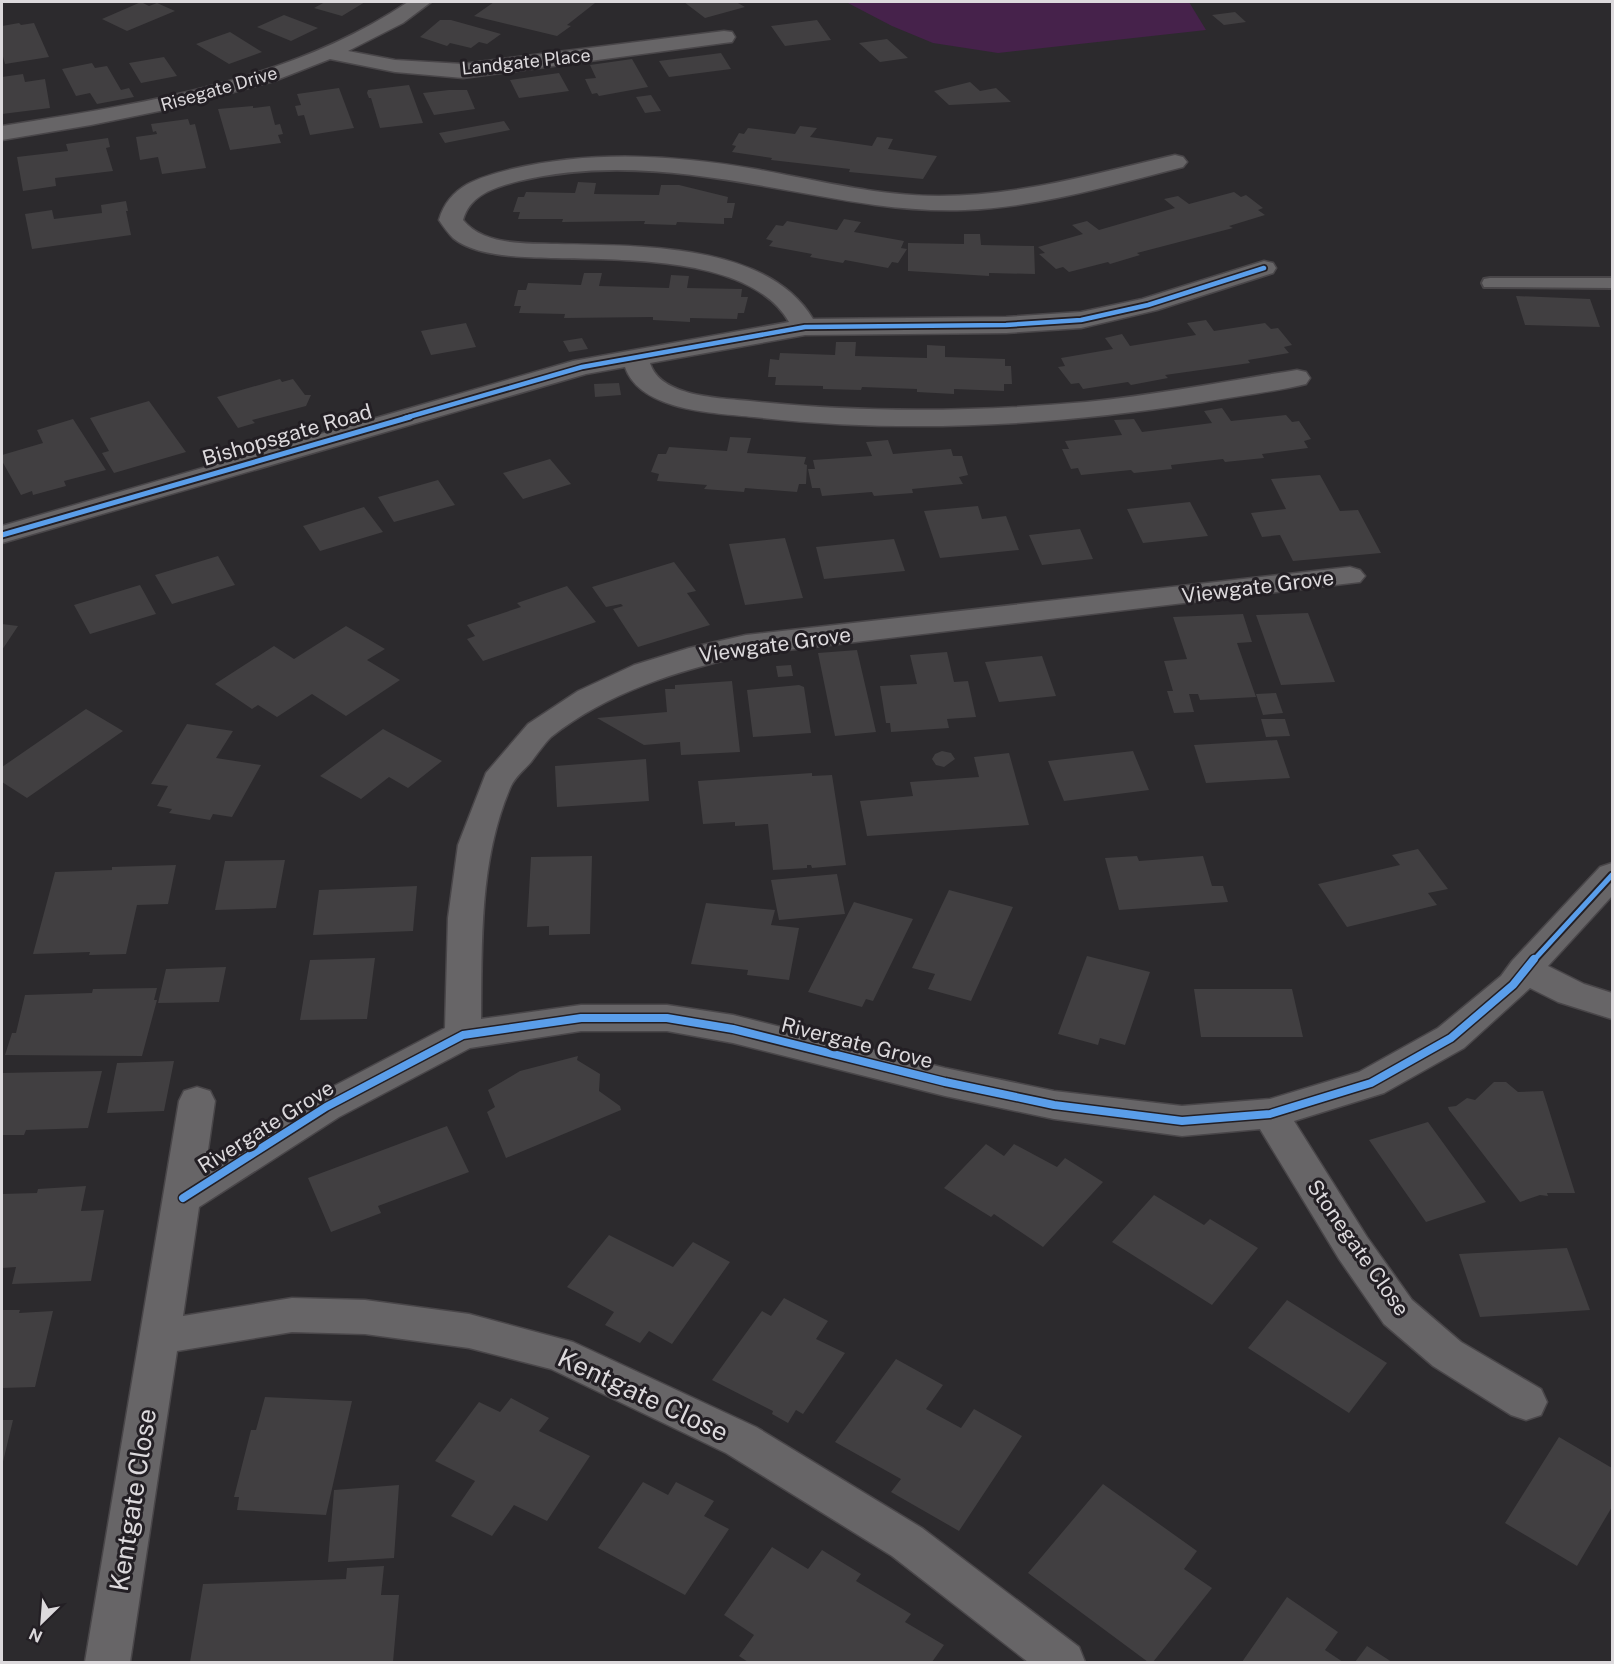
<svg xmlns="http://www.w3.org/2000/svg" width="1614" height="1664" font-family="'Public Sans',sans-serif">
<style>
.green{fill:#46224b}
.building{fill:#413f41}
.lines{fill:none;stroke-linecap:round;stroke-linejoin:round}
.service-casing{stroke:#494649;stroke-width:4}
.minor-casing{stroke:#494649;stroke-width:3}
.service{fill:#676567;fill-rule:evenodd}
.minor{fill:#676567;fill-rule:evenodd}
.cycleway-far2-casing{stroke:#231f24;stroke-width:8}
.cycleway-far1-casing{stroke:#231f24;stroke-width:9}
.cycleway-casing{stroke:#231f24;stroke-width:11}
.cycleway-far2{stroke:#5a9eea;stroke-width:4.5}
.cycleway-far1{stroke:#5a9eea;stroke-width:5}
.cycleway{stroke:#5a9eea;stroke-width:8}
.labels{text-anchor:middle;stroke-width:6;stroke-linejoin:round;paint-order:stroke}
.far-street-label{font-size:18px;fill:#dcd9dc;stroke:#231f24}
.street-label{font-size:21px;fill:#dcd9dc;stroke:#231f24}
.near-street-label{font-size:26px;fill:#dcd9dc;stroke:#231f24}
</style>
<rect width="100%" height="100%" fill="#2c2a2d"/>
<path class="green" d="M846,2H1189L1206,30L998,53L933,43L892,26Z"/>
<path class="building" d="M141,2L149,6L157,3L175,11L127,31L102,19Z
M325,2H365L342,16L314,8Z
M494,2H586L595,3L567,25L571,26L557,36L474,16Z
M684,2H736L745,7L705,18Z
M1235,12L1246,22L1224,25L1212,15Z
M284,15L318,28L291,41L257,27Z
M440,20H451L501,34L487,44L479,42L471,48L450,43L447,46L420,37Z
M817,20L831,40L785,46L771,26Z
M19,23L21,25L34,23L49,57L5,64L2,53V26Z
M230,32L262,52L229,64L196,44Z
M887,39L908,58L880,62L859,43Z
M721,53L731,69L669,77L659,61Z
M164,57L177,76L141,83L129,63Z
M632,59L648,87L599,96L597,93L592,94L585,79L596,78L590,65Z
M92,63L95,68L107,66L121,90L129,88L134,97L97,104L90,93L76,96L62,69Z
M559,73L569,91L519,98L510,80Z
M23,74L25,82L45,79L50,108L2,114V77Z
M970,82L980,91L996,88L1011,102L949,105L934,91Z
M409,85L423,123L380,128L371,98H369L367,93L368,90Z
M339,88L354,128L310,135L304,115L298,116L295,106L301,105L297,94Z
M449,90H467L475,109L434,115L423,93Z
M651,95L661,111L645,113L636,97Z
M253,106V108L270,106L275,125L280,124L283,134L278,135L281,143L230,150L218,109Z
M188,119L190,125L195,124L206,168L162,174L158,157L140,160L136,137L157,134L156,131L153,132L151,124Z
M504,121L510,130L445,143L439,133Z
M800,126L817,128L810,137L872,146L877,137L893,139L888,149L937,156L923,179L849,172L850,169L771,160L772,158L732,152L736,146L732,145L739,133L744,134L748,128L795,134Z
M108,138L110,147L106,148L113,171L55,178L56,186L23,191L17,157L68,151L66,144Z
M578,182L596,183L594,194L659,195L661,185H679L728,197L727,203H735L732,218H724V224L677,222L676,225L644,224L645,221L562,222L563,219H518L520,212H513L518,197H524L526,192L575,193Z
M1234,192L1241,197L1246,195L1263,208L1258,210L1265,215L1229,226L1233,228L1137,253L1140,255L1110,264L1108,262L1069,272L1063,267L1056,269L1039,254L1045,253L1038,247L1083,234L1072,225L1087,221L1099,230L1175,208L1164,199L1178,196L1189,204Z
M126,201L128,211H126L131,235L32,249L25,214L52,210L54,219L102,213L101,205Z
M844,219L861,222L854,232L904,241L901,248L907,249L898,263L892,262L888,268L845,260L843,263L810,257L812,254L769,246L773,241L766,239L776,225L783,226L787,221L837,230Z
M964,234H980L981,245L1034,246L1035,274L989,273V276L908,271V243L964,244Z
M584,273H602L599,286L669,288L671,275L689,276L687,288L742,289L741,297H748L744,313H738L737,319L690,318V322L653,320V317L564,318L565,314L519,313L521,306H514L518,290H526L528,283L581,285Z
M1516,296L1590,299L1600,327L1525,325Z
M1206,320L1214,331L1265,323L1271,329L1278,328L1292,345L1284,347L1289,353L1248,360L1250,363L1165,375L1168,378L1131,385L1128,382L1083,389L1079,383L1071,384L1058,367L1065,366L1061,358L1113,349L1105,338L1122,334L1130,346L1196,335L1187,323Z
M466,323L476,347L431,355L421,331Z
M582,338L588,349L569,352L563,341Z
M836,342H856L855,356L927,358V345L945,346V357L1005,359V366H1011L1012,384H1004V391L954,389V394L917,392V389L862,387L861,390L823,389V386L775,385L776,377H768L770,359L779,360L780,353L835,355Z
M280,379L282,382L293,379L305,395H311L306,406L252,420L255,423L238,428L217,397Z
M619,383L621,395L595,397L594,384Z
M149,401L186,452L114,473L102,453L109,451L90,418Z
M1222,408L1231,421L1286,415L1292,422L1299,421L1311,439L1304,441L1308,448L1262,454L1264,458L1225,462L1223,459L1171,465L1172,469L1134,473L1131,470L1081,475L1078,468L1071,469L1062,449H1069L1065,441L1122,435L1114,420L1134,419L1142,432L1212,423L1204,411Z
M73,419L106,470L64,481L66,486L33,495L32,491L21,495L2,461V455L43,443L37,430Z
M730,437L751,438L747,453L806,457L804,464L807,465L806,484H799L797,492L745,488L744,492L704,489L707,485L657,481L659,474L651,472L658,454H666L669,447L727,451Z
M888,440L893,454L951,449L953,456H962L968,475L959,477L963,484L912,489L913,493L874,496L872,492L822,496L820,488H812L808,469H815L813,460L872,456L866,442Z
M550,459L571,484L523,499L503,473Z
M1320,475L1340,511L1358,510L1381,553L1293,561L1280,535L1262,537L1251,513L1286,509L1271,479Z
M438,480L455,505L394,522L378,497Z
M1190,502L1208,536L1143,543L1127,509Z
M978,506L982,519L1006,516L1019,550L940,558L924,511Z
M364,507L383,532L320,551L303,526Z
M1080,529L1093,559L1042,565L1029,535Z
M785,538L803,598L745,605L729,544Z
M894,539L905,571L824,579L816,547Z
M218,556L235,585L172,604L155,575Z
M674,562L696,591L687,593L710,625L638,647L613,609L623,606L621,604L606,607L592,587Z
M140,585L156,614L90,634L74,605Z
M567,586L596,622L483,661L467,639L475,636L467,625L521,607L517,603Z
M1308,613L1335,682L1281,685L1256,615Z
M1243,614L1252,642L1237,643L1256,697L1200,700L1198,694H1189L1194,712L1174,713L1167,691H1173L1164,661L1187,659L1173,617Z
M2,624L18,626L2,650Z
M346,626L385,649L367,660L400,680L346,716L312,694L277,717L258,705L252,709L215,684L274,646L294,659Z
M857,650L876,732L835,736L818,653Z
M947,652L954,682L968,681L976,717L947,719L949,728L891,732L890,723H886L880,686L917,684L910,655Z
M1042,656L1056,696L999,702L985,662Z
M791,665L793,676L778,677L776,666Z
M732,681L740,752L681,755L680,742L644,745L597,718L667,712L665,689H675V685Z
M799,685L804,687L811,733L753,737L747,690Z
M1276,693L1283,713L1263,715L1256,694Z
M86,709L123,731L27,798L2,782V767Z
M1261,719H1285L1290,736L1266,737Z
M187,724L233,731L216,758L261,765L232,817L213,814L210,820L169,813L172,809L157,806L168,786L151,784Z
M383,729L442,761L408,788L389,777L361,799L320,776Z
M1277,740L1290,778L1206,783L1194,745Z
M942,751L951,753L955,759L944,767L936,765L932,759L935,754Z
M1133,751L1149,790L1064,801L1048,761Z
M1009,753L1029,825L867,836L860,801L913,796L910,782L979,777L974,757Z
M646,759L649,801L557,807L555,766Z
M812,773V776L832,775L846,865L812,868L811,865H807V868L773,870L768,824L735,826V822L703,824L698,781Z
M1418,849L1448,889L1428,893L1437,905L1347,927L1318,884L1400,865L1392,855Z
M592,856L590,934L549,935V926L527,927L531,857Z
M1137,856L1139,861L1203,856L1212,886H1223L1228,902L1119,910L1105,858Z
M285,860L276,908L215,910L225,861Z
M176,865L168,904L137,905L126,954L89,955L90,952L33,954L55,872L112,870V867Z
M837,874L845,914L779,920L771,880Z
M417,886L413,931L313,935L319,890Z
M949,890L1013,907L971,1001L928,989L935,974L912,968Z
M854,902L913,919L873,1001L866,999L862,1007L808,992Z
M706,903L775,910L771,925L799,928L789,980L747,975L748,970L691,964Z
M1087,956L1150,972L1125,1045L1100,1038L1098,1045L1058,1034Z
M375,958L367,1019L300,1020L310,960Z
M226,967L219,1002L158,1003L166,969Z
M157,988L154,1000H157L142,1056L5,1055L12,1033H16L25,995L92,993L93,989Z
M1194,989H1292L1303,1037H1201Z
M578,1056L577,1060L600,1074L599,1091L620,1106L621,1110L506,1158L487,1112L495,1107L488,1090L520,1071Z
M174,1061L164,1111L107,1113L117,1063Z
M102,1071L88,1128L26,1130L24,1135H2V1073Z
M1494,1082H1506L1518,1092L1543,1091L1575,1193H1547L1548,1196L1540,1195L1520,1202L1449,1110L1448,1107L1456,1106L1467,1098L1475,1100Z
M1428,1122L1486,1202L1426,1222L1369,1140Z
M447,1126L469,1172L378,1206L381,1213L331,1232L308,1178Z
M986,1144L1004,1156L1014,1144L1057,1167L1065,1158L1103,1182L1043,1247L994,1214L991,1217L944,1188Z
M86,1186L81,1211L104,1210L91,1281L12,1284L16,1267L2,1268V1194L37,1193L38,1189Z
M1154,1195L1204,1225L1210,1219L1258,1248L1212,1305L1112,1242Z
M609,1235L673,1267L693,1242L730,1262L672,1344L649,1331L640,1343L605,1325L614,1312L567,1287Z
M1567,1248L1590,1310L1480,1317L1459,1254Z
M784,1298L828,1321L816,1339L845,1353L803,1414L796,1410L788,1423L772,1414L773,1411L712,1380L762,1311L771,1316Z
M1287,1300L1387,1363L1349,1413L1248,1348Z
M2,1310H20L19,1313L53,1311L35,1387L2,1388Z
M896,1359L943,1385L926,1409L961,1428L974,1409L1022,1436L959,1531L891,1492L901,1479L835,1442Z
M265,1397L352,1401L326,1515L237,1510L239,1497H234L251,1430H256Z
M511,1398L549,1418L539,1431L590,1456L547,1521L514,1505L492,1536L451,1516L475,1481L435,1461L479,1402L500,1412Z
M2,1420H13L2,1466Z
M1559,1437L1612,1468V1507L1577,1566L1505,1523Z
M643,1482L668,1495L676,1482L714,1501L704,1516L729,1529L685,1595L598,1548Z
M1103,1484L1197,1551L1184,1569L1212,1588L1153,1662H1148L1028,1573Z
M399,1485L394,1558L328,1562L334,1490Z
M772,1547L808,1569L822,1550L861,1574L856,1581L911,1614L905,1622L944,1645L932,1662H748L739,1656L754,1635L724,1615Z
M384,1566L381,1595H399L393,1662H190L203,1584L346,1579L347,1568Z
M1287,1597L1338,1632L1325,1650L1343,1662H1242Z
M1367,1646L1392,1662H1355Z"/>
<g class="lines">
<g class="service-casing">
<path id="service" d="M1490,278H1612V288L1484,287L1482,283L1484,279Z"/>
</g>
<g class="minor-casing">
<path id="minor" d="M408,2H431L403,23L348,51L395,60L463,64L724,31L732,32L735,37L732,42L724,43L463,78L395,72L330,59L274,81L179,107L91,125L2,140V126C140,104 289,82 408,2Z
M1175,155L1183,157L1187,162L1183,167C1112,185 1039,207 965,210C935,211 904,209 875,205C756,188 640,152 519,181C496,187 470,194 463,220C484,246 526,243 557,244C636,246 767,242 813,319L1006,317L1081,312L1142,299L1264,261L1273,263L1276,268L1273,273L1157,310L1081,328L1006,333L805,335L650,363C660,397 720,398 750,401C861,413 974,412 1086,402C1157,395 1227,381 1297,370L1306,372L1310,378L1306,384C1273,392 1237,396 1203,402C1055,426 903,434 754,417C714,413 640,411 625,367L586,374L2,543V526L573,361L789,322C751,255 619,260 551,258C522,257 476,257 453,238C448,233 443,226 439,220C449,185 480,177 512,169C593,150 675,155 755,169C816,180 877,196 939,196C1020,196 1097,173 1175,155Z
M1350,567L1360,570L1365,576L1360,582L746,655C677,671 608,692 551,737C544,744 537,754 531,762C525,769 515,777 511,786C479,859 482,941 481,1019L581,1005H667L733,1015L945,1068L1054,1091L1182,1106L1270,1099L1359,1072L1438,1028L1501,976L1512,961L1600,867L1612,863V896L1548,966L1584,984L1612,993V1019L1558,1002L1530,988L1464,1048L1384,1093L1294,1121L1367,1237L1412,1300L1461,1342L1541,1389L1547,1402L1541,1415L1526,1420L1511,1415L1433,1366L1384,1324L1339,1259L1260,1129L1182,1136L1054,1119L945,1096L733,1043L667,1031H581L470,1048L339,1117L199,1207L183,1316L292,1298L365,1300L469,1314L573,1342L756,1427L922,1528L1079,1647L1085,1662H1028L892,1556L726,1453L551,1369L469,1348L365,1334L292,1332L177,1351L130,1662H85L179,1101L184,1091L197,1087L210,1091L215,1101L206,1164L313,1097L445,1028L448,918L458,845L486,773L528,724L578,691L634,665L689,648L746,635Z"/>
</g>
<use href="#service" class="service"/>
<use href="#minor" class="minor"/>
<g class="cycleway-far2-casing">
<path id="cycleway-far2" d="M405,418L582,367L805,327L1006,325L1081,320L1148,305L1264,268"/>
</g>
<g class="cycleway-far1-casing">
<path id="cycleway-far1" d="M2,535L410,417
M1533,961L1612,875"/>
</g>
<g class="cycleway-casing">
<path id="cycleway" d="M183,1198L326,1107L463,1035L581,1018H667L733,1029L945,1082L1054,1105L1182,1121L1270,1114L1371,1083L1451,1038L1513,985L1534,959"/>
</g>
<use href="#cycleway-far2" class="cycleway-far2"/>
<use href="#cycleway-far1" class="cycleway-far1"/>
<use href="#cycleway" class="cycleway"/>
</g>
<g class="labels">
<g class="far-street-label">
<text transform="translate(526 62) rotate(-6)" y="6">Landgate Place</text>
<text transform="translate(219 89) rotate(-16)" y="6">Risegate Drive</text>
</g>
<g class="street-label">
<text transform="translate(287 435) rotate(-16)" y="7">Bishopsgate Road</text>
<text transform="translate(1258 587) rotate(-7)" y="7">Viewgate Grove</text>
<text transform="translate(775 645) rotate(-8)" y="7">Viewgate Grove</text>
<text transform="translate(857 1043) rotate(14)" y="7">Rivergate Grove</text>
<text transform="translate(266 1127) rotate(-32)" y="7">Rivergate Grove</text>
<text transform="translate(1358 1248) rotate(55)" y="7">Stonegate Close</text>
</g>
<g class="near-street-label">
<text transform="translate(643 1395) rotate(25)" y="9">Kentgate Close</text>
<text transform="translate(133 1500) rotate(-81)" y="9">Kentgate Close</text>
</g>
</g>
<rect width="1614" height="1664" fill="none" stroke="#dcd9dc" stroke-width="6"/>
<g transform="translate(42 1622) rotate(205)" stroke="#231f24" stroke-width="4.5" paint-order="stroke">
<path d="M0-4.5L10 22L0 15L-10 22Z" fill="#dcd9dc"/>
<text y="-9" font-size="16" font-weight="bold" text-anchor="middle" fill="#dcd9dc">N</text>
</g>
</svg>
